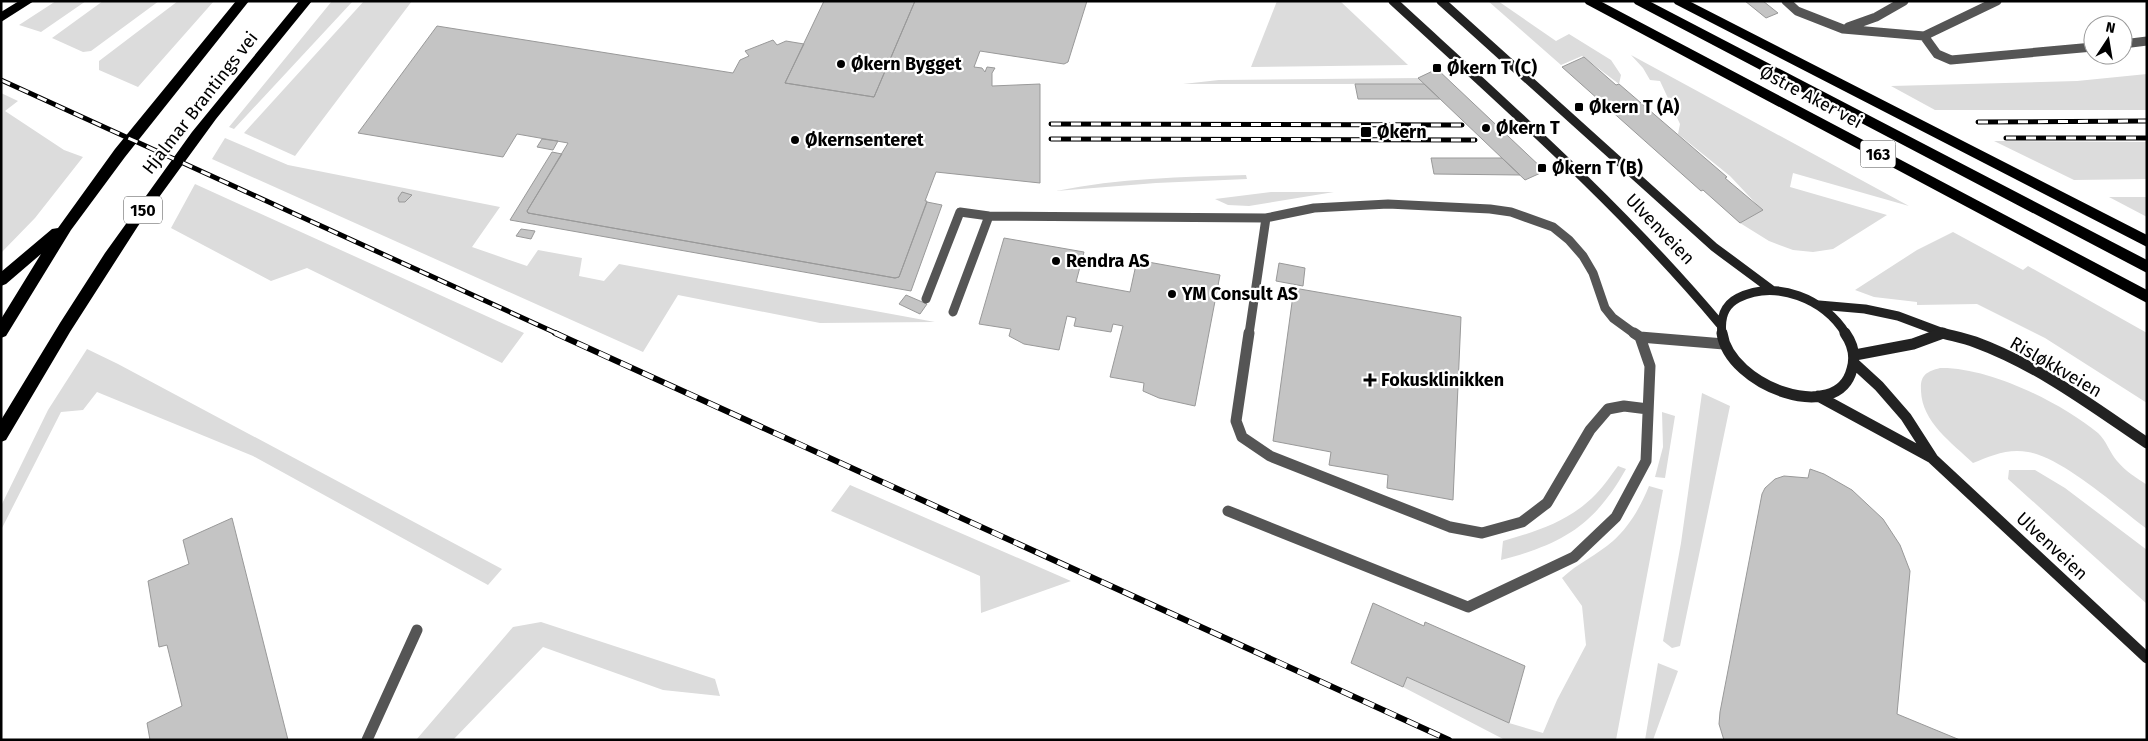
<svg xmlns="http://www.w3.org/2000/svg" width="2148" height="741" font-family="'Fira Sans',sans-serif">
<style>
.green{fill:#dcdcdc}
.building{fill:#c4c4c4;stroke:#999}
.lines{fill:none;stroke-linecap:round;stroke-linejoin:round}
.lane-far1{stroke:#555;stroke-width:9}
.lane{stroke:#555;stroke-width:11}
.street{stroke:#555;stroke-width:11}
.secondary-far1{stroke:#222;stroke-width:9}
.secondary{stroke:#222;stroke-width:11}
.highway{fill:#000;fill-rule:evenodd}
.rail-far1-casing{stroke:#000;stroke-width:5}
.rail-casing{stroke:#000;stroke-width:6}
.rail-far1{stroke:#fff;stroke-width:3;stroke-dasharray:10;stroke-linecap:butt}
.rail{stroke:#fff;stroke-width:4.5;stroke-dasharray:12;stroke-linecap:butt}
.poi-dot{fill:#000;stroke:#fff;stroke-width:2}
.labels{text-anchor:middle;stroke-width:4.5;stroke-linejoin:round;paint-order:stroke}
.shield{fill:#fff;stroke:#4c4c4c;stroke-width:1}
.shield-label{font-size:16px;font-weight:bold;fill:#000}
.poi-label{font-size:18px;font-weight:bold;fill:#000;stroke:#fff;text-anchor:start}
.street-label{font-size:18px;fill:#000;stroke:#fff}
</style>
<rect width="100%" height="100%" fill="#fff"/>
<path class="green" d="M56,1H86L41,32L19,25Z
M103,1H159L91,51L83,52L52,38Z
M178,1H214L138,87L99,70V61Z
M332,1H353L234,129L229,127Z
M364,1H412L295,156L244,133Z
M1277,1H1340L1408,65L1251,67Z
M1488,1H1498L1556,41L1569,34L1611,60L1621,75L1619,84L1582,56L1561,65Z
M1631,55L1909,206L1793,173L1790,187L1887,215L1833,249L1813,252L1793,250L1769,241L1740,223L1762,210L1730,176L1678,134L1680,124L1660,81L1650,80L1643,68Z
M2147,74V110H1935L1891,86L2077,81Z
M1418,78L1424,84H1183L1219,80Z
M1,93L18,101L5,111L64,150L83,157L35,218L1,253Z
M225,138L288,165L500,207L472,247L527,266L538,250L582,258L579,276L604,281L619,264L935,322L820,323L678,295L643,352L212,159Z
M1994,141L2147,142V179L2074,180Z
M1246,175L1247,179L1156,183L1056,191C1119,178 1182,177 1246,175Z
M195,184L524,333L502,363L307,268L271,281L171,228Z
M1271,192H1334L1249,206L1228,205L1215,199Z
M2109,197H2147V217Z
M1953,232L2023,270L2028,266L2147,333V403L2045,338L1977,304L1917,305V302L1874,297L1855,290L1917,250Z
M87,349L118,364L502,569L488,585L253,456L97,392L83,410L61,412L1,530V506L48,410Z
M1940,368C1989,367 2060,402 2098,433C2106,440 2110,453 2117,461C2125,471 2137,478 2147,485V529C2117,507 2063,458 2028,452C2008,448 1990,456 1973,463C1952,443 1922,422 1921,391C1920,375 1926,372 1940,368Z
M1702,393L1730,406L1680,646L1672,648L1663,641L1681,543Z
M1662,412L1675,416L1665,478L1655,477L1663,447Z
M1618,466L1626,469C1594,526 1562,544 1501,560L1503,541C1538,531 1570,521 1596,494C1604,486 1611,475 1618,466Z
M2009,470H2035L2065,488L2147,550V604L2008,479Z
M850,485L1071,581L981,613L980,576L831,511Z
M1649,486L1663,490L1616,740H1505L1403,687L1407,677L1509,723L1543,733L1557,700L1586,645L1582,606L1562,578C1578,563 1597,555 1613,541C1629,527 1641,506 1649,486Z
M541,622L715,679L720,696L663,690L543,647L453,740H416L513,627Z
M1658,663L1678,671L1653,740H1645Z"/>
<path class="building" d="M824,1H915L874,97L785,83Z
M915,1H1087L1068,62L1064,64L980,51L974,67L982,68L985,72L987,67L995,68L992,73V86L1040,84V183L936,172L925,201H927L899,277L895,278L528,213L527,211L568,143L517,134L503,157L358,133L437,26L733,73L740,60L749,56L745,51L773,40L777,45L786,41L804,44L785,83L874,97Z
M1745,1H1763L1778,13L1766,18Z
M1584,57L1616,85L1619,84L1727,177L1725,178L1763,210L1740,223L1703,190L1701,191L1562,67Z
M1437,69L1545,171L1525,180L1418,78Z
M1355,84H1424L1440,99H1358Z
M542,139L558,141L553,150L537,147Z
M552,152L562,154L527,211L528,213L895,278L899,277L927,202L942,205L911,291L510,220Z
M1431,158H1502L1520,175L1434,174Z
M402,192L412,195L405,202H399L398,198Z
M521,229L535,231L531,239L516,236Z
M1004,238L1084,252L1076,282L1130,292L1137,260L1220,275L1195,406L1159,398L1143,391L1144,383L1110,377L1123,326L1113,324L1111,332L1074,326L1076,318L1067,316L1059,350L1024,344L1009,336L1011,329L979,324Z
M1279,263L1305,268L1303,286L1276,281Z
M1294,288L1461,317L1453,500L1387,488L1388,475L1329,465L1331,452L1273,441Z
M906,295L927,304L920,314L899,304Z
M1810,469L1824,474L1852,490L1883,519L1900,545L1910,571L1897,714L1960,740H1724L1723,737L1719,724L1720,712L1762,494L1765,488L1775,479L1784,476L1808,478Z
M232,518L288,740H150L147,723L182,706L167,645L159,647L148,581L189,564L183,540Z
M1373,603L1424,626L1425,622L1525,666L1509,723L1407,677L1403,687L1351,663Z"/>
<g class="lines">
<path class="lane-far1" d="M1786,1L1797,11L1843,29L1924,36L1997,1
M1848,27L1876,17L1904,1
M1924,36L1937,54L1951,60L2093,47
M2123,44L2147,41
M926,299L960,212L989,216L1266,218L1314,208L1388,204L1490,209L1511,212L1553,227L1569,240L1583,256L1593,273L1605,308L1613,318L1635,334
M953,312L989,216
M1249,334L1266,218"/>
<path class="lane" d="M1249,333L1236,421L1242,437L1270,456L1450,527L1482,533L1522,522L1547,503L1590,430L1608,409L1624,406L1648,409
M1634,333L1640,337L1724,344
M1228,511L1468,607L1574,557L1616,517L1646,461L1650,366L1640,337"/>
<path class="street" d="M367,740L417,630"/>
<path class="secondary-far1" d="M1393,1C1506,105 1621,206 1720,324
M1441,1L1714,247L1772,290
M1819,305L1865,309L1898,316L1946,334
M1722,334C1720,319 1724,305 1738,298C1776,279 1825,299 1846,334
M1941,334L1943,333"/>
<path class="secondary" d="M1722,333C1729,386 1838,426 1852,369C1856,356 1852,343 1845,333
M1942,333C1953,336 1964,338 1975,342C2038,365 2092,406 2147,443
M1855,355L1913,344L1943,333
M1855,364L1879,386L1906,417L1933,459L2147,658
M1818,396L1932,458"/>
<path class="highway" d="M19,1H34L1,22V12Z
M236,1H249L125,157L71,230L6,336L1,338V319L41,254L6,284L1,286V272L52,229L58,228L115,149Z
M299,1H312L216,119L138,226L70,332L6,440L1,442V420L60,323L105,253L192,132Z
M1584,1H1600L2147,290V303L1586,4Z
M1633,1H1649L2147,260V273L1635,4Z
M1673,1H1689L2147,235V247L1675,4Z"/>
<g class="rail-far1-casing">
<path id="rail-far1" d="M1,80L558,334
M1978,122L2147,121
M1051,124L1462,125
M2006,138H2147
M1051,139L1475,140"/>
</g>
<g class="rail-casing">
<path id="rail" d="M555,333L1449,740"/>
</g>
<use href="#rail-far1" class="rail-far1"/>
<use href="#rail" class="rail"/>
</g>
<g class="poi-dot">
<circle cx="841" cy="64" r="5"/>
<rect x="1432" y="63" width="10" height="10" rx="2.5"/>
<rect x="1574" y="102" width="10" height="10" rx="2.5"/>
<circle cx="1486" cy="128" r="5"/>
<rect x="1360" y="126" width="12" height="12" rx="2.5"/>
<circle cx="795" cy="140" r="5"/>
<rect x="1537" y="163" width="10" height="10" rx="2.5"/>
<circle cx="1056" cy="261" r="5"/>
<circle cx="1172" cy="294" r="5"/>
<path d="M1367.5 372.5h5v5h5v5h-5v5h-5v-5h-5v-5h5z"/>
</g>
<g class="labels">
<g class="shield">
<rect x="1860.5" y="140.5" width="35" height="27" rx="4"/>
<rect x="124" y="196.5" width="38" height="27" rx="4"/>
</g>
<g class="shield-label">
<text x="1878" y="160">163</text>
<text x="143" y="216">150</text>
</g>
<g class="poi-label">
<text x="851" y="70">Økern Bygget</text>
<text x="1447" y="74">Økern T (C)</text>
<text x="1589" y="113">Økern T (A)</text>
<text x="1496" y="134">Økern T</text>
<text x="1377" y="138">Økern</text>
<text x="805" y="146">Økernsenteret</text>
<text x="1552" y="174">Økern T (B)</text>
<text x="1066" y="267">Rendra AS</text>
<text x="1182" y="300">YM Consult AS</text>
<text x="1381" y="386">Fokusklinikken</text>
</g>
<g class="street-label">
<text transform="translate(1811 97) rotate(28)" y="6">Østre Aker vei</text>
<text transform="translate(200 103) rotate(-52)" y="6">Hjalmar Brantings vei</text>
<text transform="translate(1660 229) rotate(46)" y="6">Ulvenveien</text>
<text transform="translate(2056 367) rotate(30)" y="6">Risløkkveien</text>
<text transform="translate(2052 546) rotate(43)" y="6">Ulvenveien</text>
</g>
</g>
<rect width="2148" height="741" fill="none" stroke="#000000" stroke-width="5"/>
<g transform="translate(2108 40) rotate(12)"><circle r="24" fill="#ffffff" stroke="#999999"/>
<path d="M0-4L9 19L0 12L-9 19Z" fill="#000000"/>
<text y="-8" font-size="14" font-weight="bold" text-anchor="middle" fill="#000000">N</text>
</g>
</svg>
